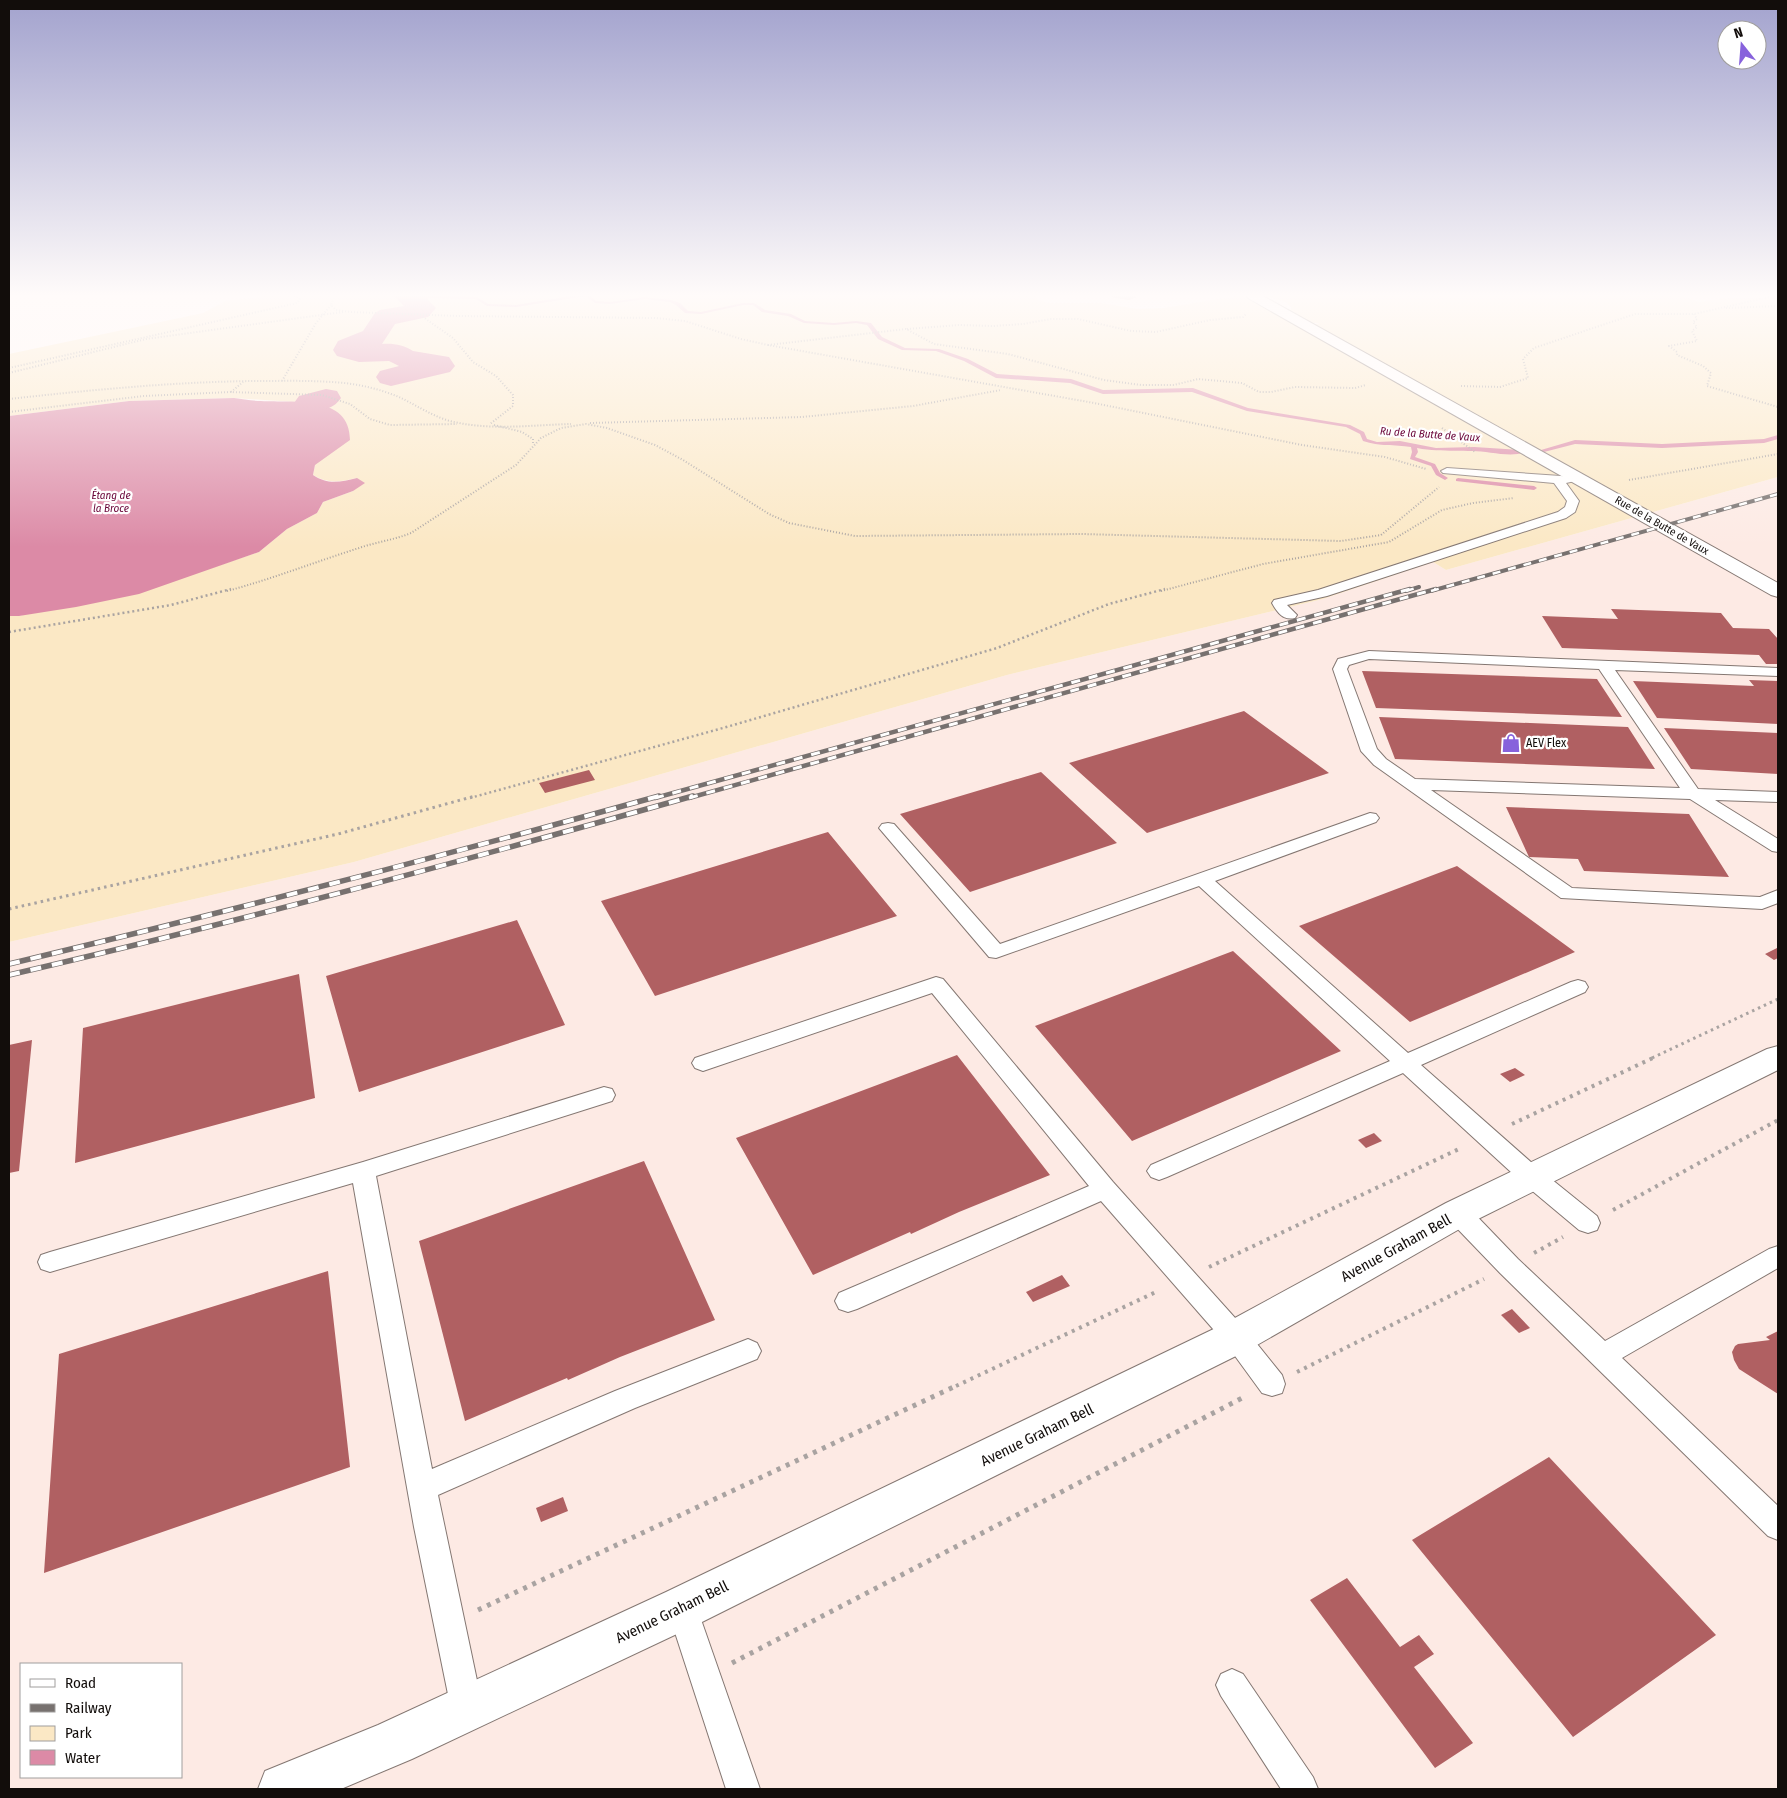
<svg xmlns="http://www.w3.org/2000/svg" width="1787" height="1798" font-family="'Fira Sans Condensed',sans-serif">
<style>
.built{fill:#fdeae4;fill-rule:evenodd}
.green{fill:#fbe8c5}
.water{fill:#dc8aa6}
.lines{fill:none;stroke-linecap:round;stroke-linejoin:round}
.stream{fill:#dc8aa6;fill-rule:evenodd}
.river{fill:#dc8aa6;fill-rule:evenodd}
.building{fill:#b06062}
.lane-casing{stroke:#847772;stroke-width:2}
.street-casing{stroke:#847772;stroke-width:2}
.secondary-casing{stroke:#847772;stroke-width:2}
.path-far4{stroke:#a9a3a1;stroke-width:2;stroke-dasharray:1 2;stroke-linecap:butt}
.path-far3{stroke:#a9a3a1;stroke-width:2.5;stroke-dasharray:2 3;stroke-linecap:butt}
.path-far2{stroke:#a9a3a1;stroke-width:3;stroke-dasharray:2.5 4;stroke-linecap:butt}
.path-far1{stroke:#a9a3a1;stroke-width:4;stroke-dasharray:3 5;stroke-linecap:butt}
.path{stroke:#a9a3a1;stroke-width:5;stroke-dasharray:4 6;stroke-linecap:butt}
.lane{fill:#fff;fill-rule:evenodd}
.street{fill:#fff;fill-rule:evenodd}
.secondary{fill:#fff;fill-rule:evenodd}
.rail-far2-casing{stroke:#77716f;stroke-width:4}
.rail-far1-casing{stroke:#77716f;stroke-width:4.5}
.rail-casing{stroke:#77716f;stroke-width:5.5}
.rail-far2{stroke:#fff;stroke-width:2.5;stroke-dasharray:8;stroke-linecap:butt}
.rail-far1{stroke:#fff;stroke-width:3;stroke-dasharray:9;stroke-linecap:butt}
.rail{stroke:#fff;stroke-width:4;stroke-dasharray:11;stroke-linecap:butt}
.labels{text-anchor:middle;stroke-width:4.5;stroke-linejoin:round;paint-order:stroke}
.far-water-label{font-size:11px;font-style:italic;fill:#690438;stroke:#fff}
.far-street-label{font-size:11px;fill:#120d0b;stroke:#fff}
.poi-label{font-size:12px;fill:#120d0b;stroke:#fff;text-anchor:start}
.near-street-label{font-size:15px;fill:#120d0b;stroke:#fff}
</style>
<rect width="100%" height="100%" fill="#fef7f5"/>
<path class="built" d="M1778,477V1789H9V942L354,862L1007,675L1323,599L1433,562L1446,570ZM21,1664H181V1777H21Z"/>
<path class="green" d="M274,295H1037L1035,299L1049,303H1102L1137,309L1164,308L1242,295L1303,327L1320,323H1309L1290,312L1291,307L1286,302L1261,295H1678L1699,302L1727,298L1778,297V477L1446,570L1433,562L1323,599L1007,675L354,862L9,942V616H19L202,571L259,552L287,529L317,513L323,502L353,491L357,478C340,482 328,484 313,475L315,465L310,403L234,398L129,401L9,416V354L203,313L225,301Z"/>
<path class="water" d="M234,398C243,399 252,401 261,401C293,403 350,394 350,440L315,465L313,475C328,485 340,482 357,478L365,483L353,491L323,502L317,513L287,529L259,552L139,594L76,607L19,616H9V416L129,401Z"/>
<g class="lines">
<path class="stream" d="M576,295H590L596,301L610,302L645,297L671,300L680,303L688,311L701,312L743,303H754L765,310L791,314L805,321L834,323L856,321L871,323L882,337L905,348L939,349L968,359L997,374L1071,379L1103,390L1193,388L1248,408L1350,425L1364,432L1367,439L1377,442L1400,441L1436,448L1474,447L1521,450L1524,452C1512,458 1487,451 1473,451C1453,450 1438,452 1417,448L1418,452L1415,457L1435,464L1440,473L1448,478L1445,480L1436,475L1431,466L1410,459L1412,452L1411,447C1394,444 1380,447 1363,441L1360,434L1346,427L1247,411L1192,392L1103,394L1070,383L996,378L964,361L936,351L902,350L878,339L867,325L856,323L834,325L804,323L788,316L762,312L753,305H743L701,314L685,313L676,305L670,302L645,299L610,304L595,303L586,296L516,307L487,306L476,299L416,298L414,297L416,296L477,297L488,304L516,305Z
M1778,435V439L1764,443L1662,448L1575,444L1544,452L1541,450L1575,440L1662,444L1764,439Z
M1458,478L1534,486L1537,488L1534,490L1456,481V479Z"/>
<path class="river" d="M393,295H427L428,300L436,308L428,317L395,324L382,344C393,343 404,345 413,351L449,357L455,366L450,372L391,386L380,383L376,377L380,371L399,366L389,361L359,362L337,356L333,350L338,341L363,331L375,313L380,310L404,306Z
M326,389L337,391L341,398C333,411 313,413 299,410L294,403L299,396Z"/>
</g>
<path class="building" d="M1117,295H1128L1137,297L1129,300L1111,297Z
M1611,609L1721,613L1733,628L1769,629L1778,639V664H1766L1759,655L1562,648L1542,616L1618,619Z
M1362,671L1597,679L1622,717L1376,708Z
M1749,680L1778,681V724L1657,718L1633,681L1754,686Z
M1244,711L1329,773L1147,833L1069,763Z
M1379,717L1628,727L1655,769L1395,759Z
M1664,728L1778,733V774L1691,769Z
M589,770L595,780L545,793L539,783Z
M1041,772L1117,843L970,892L900,814Z
M1506,807L1689,814L1729,877L1584,871L1578,859L1529,857Z
M828,832L897,916L655,996L601,901Z
M1457,866L1575,952L1410,1022L1299,926Z
M517,920L565,1025L359,1092L326,976Z
M1777,948L1778,958L1774,960L1765,954Z
M1233,951L1341,1051L1132,1141L1035,1026Z
M299,974L315,1098L75,1163L83,1028Z
M32,1040L19,1171L9,1173V1045Z
M957,1055L1050,1175L959,1212L911,1234L910,1232L813,1275L736,1138Z
M1515,1068L1525,1075L1510,1082L1500,1074Z
M1374,1133L1382,1141L1366,1148L1358,1140Z
M644,1161L715,1320L620,1357L568,1380L567,1378L465,1421L419,1241Z
M328,1271L350,1467L44,1573L59,1354Z
M1062,1275L1070,1286L1033,1302L1026,1292Z
M1512,1309L1530,1328L1519,1333L1501,1315Z
M1778,1331V1394L1739,1369L1734,1360L1732,1352L1735,1346L1738,1344L1770,1340L1766,1337Z
M1549,1457L1716,1635L1573,1737L1412,1540Z
M563,1497L568,1511L541,1522L536,1508Z
M1347,1578L1400,1647L1419,1635L1434,1654L1414,1667L1473,1743L1435,1768L1310,1600Z"/>
<g class="lines">
<g class="lane-casing">
<path id="lane" d="M1447,468L1575,477L1577,479L1575,481L1566,483L1579,501L1575,512L1566,518L1327,596L1287,605L1297,615L1295,618C1283,621 1277,612 1272,603L1274,600L1318,590L1558,512L1565,507L1567,501L1554,483L1443,473L1441,471Z
M1369,651L1778,668V676L1615,670L1698,789L1778,792V802L1715,800L1778,839V852L1772,851L1690,799L1431,790L1572,888L1760,897L1778,890V903L1762,909L1561,898L1374,765L1361,751L1333,669L1338,659ZM1369,659L1599,669L1680,788L1415,779L1386,759L1377,749L1347,669L1349,665Z
M1370,813L1376,814L1379,818L1376,822L1215,881L1408,1053L1571,982L1578,980L1585,982L1588,987L1585,992L1421,1065L1540,1170L1597,1216L1600,1223L1597,1230L1588,1233L1579,1230L1524,1184L1403,1073L1167,1177L1159,1180L1151,1177L1147,1171L1151,1165L1390,1061L1199,886L996,958L989,957L879,828L882,824L888,823L894,824L1000,944Z
M936,977L943,979L1113,1182L1245,1329L1282,1375L1285,1384L1282,1393L1272,1396L1262,1393L1227,1345L1101,1201L857,1309L848,1312L839,1309L835,1301L839,1293L1089,1186L932,993L703,1071L695,1068L692,1063L695,1058Z
M604,1087L612,1089L615,1095L612,1101L376,1176L432,1469L615,1391L748,1339L757,1343L761,1351L757,1359L635,1408L438,1495L483,1709L478,1720L467,1725L456,1720L451,1709L414,1527L353,1183L50,1272L41,1269L38,1262L41,1255L50,1252L363,1162Z
M1458,1203L1467,1206L1518,1259L1605,1341L1769,1249L1778,1246V1268L1622,1358L1778,1506V1540L1768,1536L1500,1273L1449,1220L1446,1213L1449,1206Z
M682,1593L693,1597L697,1608L760,1789H726L667,1608L671,1597Z
M1232,1669L1243,1674L1313,1777L1318,1789H1281L1221,1696L1216,1685L1221,1674Z"/>
</g>
<g class="street-casing">
<path id="street" d="M1778,1046V1070L1470,1223L1250,1349L698,1624L412,1759L341,1789H258L265,1771L378,1725L666,1592L1222,1325L1446,1203L1767,1049Z"/>
</g>
<g class="secondary-casing">
<path id="secondary" d="M1246,295H1261L1778,583V597L1771,595L1248,298Z"/>
</g>
<path class="path-far4" d="M335,295L331,305L336,310L351,312L458,316L656,318L685,321L741,339L768,345L1094,403L1302,445L1385,457L1426,469
M1726,308L1778,306
M1694,314L1697,319L1693,322L1697,327L1692,331L1697,341L1669,346L1677,352V355L1703,366L1711,373L1707,386L1778,407
M420,315L453,338L473,362L496,376L513,395V406L490,424
M907,329L959,325L993,326L1023,324L1051,319H1078L1131,331L1156,332L1210,320L1243,317L1246,314
M768,345L906,329L934,344L1008,354L1104,380L1141,385H1174L1198,379L1242,383L1259,392H1271L1295,387L1355,388L1366,385
M9,368L297,303L300,299L293,295
M9,373L146,339L343,312
M282,381L316,323L331,305
M1461,386L1500,387L1528,378L1523,359L1534,348L1635,314H1694L1778,295
M231,392L243,382
M9,399C90,390 172,382 254,381C284,381 314,380 344,383C363,385 382,390 399,397C416,405 432,416 450,421C489,431 532,425 571,424
M9,412L144,396L230,392L322,395L350,404L370,419L390,425L457,424
M590,423L802,417L913,406L1001,390
M494,425L522,432L533,439V444
M1442,428L1475,452
M1629,480L1778,454
M227,591C272,579 315,562 359,548C376,542 394,540 411,533L516,465L541,438L561,428L586,424L607,428L655,445L683,460L769,514L789,523L855,536L1081,534L1341,541L1381,535L1439,487
M1161,591L1263,564L1389,542L1442,510L1473,503L1514,498"/>
<path class="path-far3" d="M9,632L171,605L231,589
M470,798L723,728L997,648L1109,604L1165,589"/>
<path class="path-far2" d="M9,909L338,834L475,796
M1652,1058L1778,999"/>
<path class="path-far1" d="M1512,1124L1655,1057
M1613,1210L1778,1120
M1534,1253L1563,1237
M1209,1267L1461,1148
M1297,1372L1484,1279
M956,1386L1158,1291"/>
<path class="path" d="M478,1610L958,1385
M732,1663L1246,1396"/>
<use href="#lane" class="lane"/>
<use href="#street" class="street"/>
<use href="#secondary" class="secondary"/>
<g class="rail-far2-casing">
<path id="rail-far2" d="M1406,591L1419,587
M1431,591L1778,494"/>
</g>
<g class="rail-far1-casing">
<path id="rail-far1" d="M655,798L1410,589
M689,798L1436,589"/>
</g>
<g class="rail-casing">
<path id="rail" d="M9,964C227,912 443,856 659,796
M9,975C239,922 466,860 693,796"/>
</g>
<use href="#rail-far2" class="rail-far2"/>
<use href="#rail-far1" class="rail-far1"/>
<use href="#rail" class="rail"/>
</g>
<linearGradient id="sky" x2="0" y2="1"><stop stop-color="#a3a3ce"/><stop offset="0.54" stop-color="#fffbfa"/><stop offset="1" stop-color="#fffbfa" stop-opacity="0"/></linearGradient>
<rect width="1787" height="547" fill="url(#sky)"/>
<defs>
<g id="shop-bare" transform="scale(1.5)"><path d="M-5-2.5h2.3a2.7 3.5 0 0 1 5.4 0H5L5.5 6h-11ZM-1.5-2.5h3a1.5 2.3 0 0 0-3 0Z" fill="#8762dc" stroke="#fff" stroke-width="2.5" paint-order="stroke"/></g>
</defs>
<g fill-rule="evenodd">
<use href="#shop-bare" x="1511" y="743"/>
</g>
<g class="labels">
<g class="far-water-label">
<text transform="translate(1430 434) rotate(4)" y="4">Ru de la Butte de Vaux</text>
<text x="111" y="499">Étang de<tspan x="111" dy="13">la Broce</tspan></text>
</g>
<g class="far-street-label">
<text transform="translate(1662 525) rotate(30)" y="4">Rue de la Butte de Vaux</text>
</g>
<g class="poi-label">
<text x="1526" y="747">AEV Flex</text>
</g>
<g class="near-street-label">
<text transform="translate(1396 1248) rotate(-29)" y="5">Avenue Graham Bell</text>
<text transform="translate(1037 1435) rotate(-26)" y="5">Avenue Graham Bell</text>
<text transform="translate(672 1612) rotate(-26)" y="5">Avenue Graham Bell</text>
</g>
</g>
<rect width="1787" height="1798" fill="none" stroke="#120d0b" stroke-width="20"/>
<rect x="20" y="1663" width="162" height="115" fill="#ffffff" stroke="#a09e9d"/>
<rect x="30" y="1679" width="25" height="8" fill="#ffffff" stroke="#a09e9d"/>
<text x="65" y="1688" font-size="15" fill="#120d0b">Road</text>
<rect x="30" y="1704" width="25" height="8" fill="#77716f" stroke="#a09e9d"/>
<text x="65" y="1713" font-size="15" fill="#120d0b">Railway</text>
<rect x="30" y="1726" width="25" height="15" fill="#fbe8c5" stroke="#a09e9d"/>
<text x="65" y="1738" font-size="15" fill="#120d0b">Park</text>
<rect x="30" y="1750" width="25" height="15" fill="#dc8aa6" stroke="#a09e9d"/>
<text x="65" y="1763" font-size="15" fill="#120d0b">Water</text>
<g transform="translate(1742 45) rotate(343)"><circle r="24" fill="#ffffff" stroke="#a09e9d"/>
<path d="M0-4L9 19L0 12L-9 19Z" fill="#8762dc"/>
<text y="-8" font-size="14" font-weight="bold" text-anchor="middle" fill="#120d0b">N</text>
</g>
</svg>
